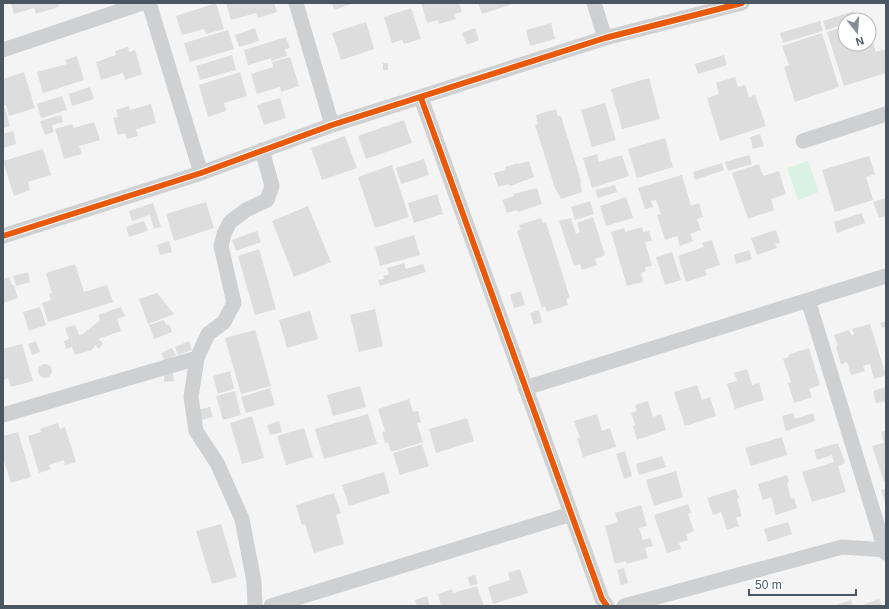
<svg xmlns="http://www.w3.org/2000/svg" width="889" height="609" font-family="Helvetica,sans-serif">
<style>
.green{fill:#d9f2e3}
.building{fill:#ddddde}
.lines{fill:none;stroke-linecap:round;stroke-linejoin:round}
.minor{stroke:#ced0d2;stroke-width:15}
.cycleway-casing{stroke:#fff;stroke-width:8}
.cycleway{stroke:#e8590c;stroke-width:6}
</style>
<rect width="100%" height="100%" fill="#f4f4f4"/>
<path class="green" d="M808,161L819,192L798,200L787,168Z"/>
<path class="building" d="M11,3H58L59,7L36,14L34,8L14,14Z
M216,3L224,29L206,34L204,29L182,35L176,16Z
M226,3H274L277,12L258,18L256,13L231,20Z
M332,3H354L334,10Z
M421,3H459L462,12L454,14L456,19L439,24L438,20L427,23Z
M478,3H509L510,5L482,14Z
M411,8L421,39L404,44L402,40L392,43L384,17Z
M854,11L857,20H845V24L826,30L823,21Z
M820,21L823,31L783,43L780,33Z
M366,22L374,49L341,60L332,33Z
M551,23L555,39L530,46L526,30Z
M845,26V44H869V30L876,52L886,49V73L844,86L827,32Z
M255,28L259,41L239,47L235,35Z
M475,28L479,40L467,45L462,33Z
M228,30L234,49L190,62L184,43Z
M822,33L839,87L795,102L784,67L789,65L782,46Z
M286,37L290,48L285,49L287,56L271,61V58L248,65L244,50Z
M128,47L129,52L135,50L142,74L125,80L123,73L101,80L96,62L116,55L115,51Z
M232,55L236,70L200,80L196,66Z
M724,55L727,65L698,74L695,64Z
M77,56L84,80L43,93L37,72L67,64L65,60Z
M290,57L299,86L281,92L280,87L257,94L251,74L273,67L272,62Z
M383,63H388V70H383Z
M24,72L35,108L9,116L6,105H3V79Z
M240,72L247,96L224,103L226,111L208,117L199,85Z
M735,77L738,87L745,85L749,97L755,95L766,126L720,141L707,98L719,94L716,83Z
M649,78L660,119L622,129L611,89Z
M90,87L94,99L72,106L69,94Z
M62,96L67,110L41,118L37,104Z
M280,98L286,118L264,125L257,105Z
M605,103L616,140L592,147L581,110Z
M151,104L156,123L136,129L138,136L127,139L125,133L118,135L113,118L118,117L116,110L129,106L130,110Z
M3,108H5L10,126L3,128Z
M556,109L558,116H561L581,181L580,182L582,192L561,199L555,188L535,125L538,124L536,115Z
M61,115L63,122L52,125L54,132L45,135L40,121Z
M404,120L412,143L366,159L358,136Z
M94,122L100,140L79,146L82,154L64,159L55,129L72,124L74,128Z
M13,131L16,144L3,148V134Z
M760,134L764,146L753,149L750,137Z
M345,136L357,168L322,180L311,148Z
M665,138L673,167L637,178L628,149Z
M43,149L51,175L28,182L30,190L14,196L3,161Z
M597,154L599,162L622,155L629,176L592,188L583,158Z
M749,155L752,164L728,171L725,162Z
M869,156L875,174L866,177L873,200L835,212L822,170Z
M424,159L429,175L401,184L396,168Z
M529,161L534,177L510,186L509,184L498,187L494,173L506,170L505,167L519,163V164Z
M722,163L724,170L695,180L693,172Z
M759,164L763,176L779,171L786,194L771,199L774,210L748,219L732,173Z
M392,165L409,217L375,228L358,177Z
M682,175L691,206L699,203L703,217L697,219L701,230L690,234L693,241L680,246L677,236L665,240L657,215L661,214L656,200L651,201L653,207L645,209L638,188Z
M615,185L617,192L598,198L595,190Z
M537,188L542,204L518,212L517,210L507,213L502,200L514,196L513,194Z
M437,194L443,214L414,223L408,203Z
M626,197L633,218L606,226L600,206Z
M886,198V216L879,218L873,202Z
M590,201L594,214L575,220L571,207Z
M206,202L214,228L174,241L166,214Z
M153,203L161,227L154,229L150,215L132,221L129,211Z
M308,206L331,262L294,277L272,221Z
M862,213L865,223L837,233L834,222Z
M593,217L605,255L595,259L597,265L582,270L580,264L574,266L559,221L571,218L576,234L580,232L577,223Z
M541,218L543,223L546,222L570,298L566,299L568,305L547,312L545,306L542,308L517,231L521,229L519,225Z
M144,221L148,231L129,237L126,227Z
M642,227L643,232L649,231L652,241L645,242L652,266L645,267L646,271L641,273L643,282L627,286L611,232L624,228L625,232Z
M776,230L780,243L775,244L777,248L757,255L751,238Z
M257,231L261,242L236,251L232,240Z
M414,235L420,255L380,266L375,247Z
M712,240L720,265L705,270L707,275L686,282L678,256L704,247L702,243Z
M169,241L172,252L160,255L157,245Z
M259,249L276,309L255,315L238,256Z
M749,250L752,259L736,264L734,255Z
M672,252L681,280L665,285L656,257Z
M404,263L406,269L423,264L426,272L380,286L378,280L384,279L383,276L389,274L387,268Z
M75,264L84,292L107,285L113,302L48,322L42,303L51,300L49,294L52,293L46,273Z
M28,272L30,282L16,286L13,276Z
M9,277L12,285H14L18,298L3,303V279Z
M521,291L525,305L514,308L510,295Z
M157,293L174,314L148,324L139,299Z
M40,307L46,325L29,331L23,312Z
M121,307L125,316L117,319L121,331L98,339L103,343L99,349L95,345L92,350L75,355L72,347L66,349L64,341L69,339L65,328L75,325L79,335L83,334L100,320L98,315Z
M375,309L383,346L359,352L350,315Z
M539,310L542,322L534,325L530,313Z
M310,311L318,339L287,348L279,320Z
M164,320L166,325L169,324L172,332L154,339L149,325Z
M886,321V330L885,327L882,328L880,323Z
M870,324L886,375L874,379L870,364L863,366L865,371L851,375L847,362L841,364L836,347L838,346L834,335L849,330L851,335L854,334L852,329Z
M255,330L271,386L241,394L225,338Z
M36,341L40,352L32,355L28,344Z
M189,341L192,350L178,355L175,347Z
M22,344L33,381L11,387L8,378L3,380V349Z
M172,348L176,355L165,361L161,353Z
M809,348L820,385L809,389L812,397L794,403L788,383L791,382L783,359L789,357L788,355Z
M38 371a7 7 0 1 1 14 0a7 7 0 1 1-14 0Z
M747,369L752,385L759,383L764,400L735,409L727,384L737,381L734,373Z
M230,371L234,389L218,394L213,376Z
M164,373H173L174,381L164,382Z
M697,385L702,400L710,397L716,416L685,426L674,392Z
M360,386L366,407L333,416L327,395Z
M886,387V401L876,403L873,391Z
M270,388L275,405L246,413L241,397Z
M235,391L241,415L223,420L216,396Z
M409,399L413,412L418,411L421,422L417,423L423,442L391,452L388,442L385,443L382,432L385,431L378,409Z
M648,401L653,417L661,414L666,430L637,440L633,426L635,425L631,413L637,411L635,405Z
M210,407L213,417L201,420L198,410Z
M793,413L795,419L813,413L815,421L786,431L782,416Z
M368,414L377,444L324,459L315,429Z
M597,414L602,431L610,428L616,447L583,457L577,438H580L574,421Z
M252,416L264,458L242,464L230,423Z
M467,418L474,441L436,453L429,429Z
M279,421L282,432L270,435L267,425Z
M58,423L60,429L65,427L76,462L65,465L64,460L49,465L51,469L39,473L28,436L41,432L40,429Z
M304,428L313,457L286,465L277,436Z
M886,431V482H884L872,446L884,443L881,432Z
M18,432L31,477L11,483L4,461H3V436Z
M782,437L787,455L751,466L745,448Z
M838,443L845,463L838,466L846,492L812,502L802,472L834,462L832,455L817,460L814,450Z
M422,444L429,466L400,475L393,453Z
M625,451L632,476L624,479L616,454Z
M662,456L666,467L639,475L636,464Z
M676,471L683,497L654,506L646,480Z
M384,472L390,493L349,506L342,485Z
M787,475L789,482L787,483L791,499L794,498L797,508L776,515L771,497L763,500L758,484Z
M736,489L739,498L737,499L742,516L736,518L739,526L727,530L721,512L713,515L707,498Z
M886,489V505L881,490Z
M334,493L341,513L336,515L344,544L314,553L305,524L302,525L296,505Z
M688,504L691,513L688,514L694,531L686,534L688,540L679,543L681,549L667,553L654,515Z
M641,505L647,526L639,528L643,540L650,538L653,546L645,548L648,558L626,564V561L615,564L605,526L618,522L615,513Z
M788,522L792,534L768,542L764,529Z
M221,524L237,577L212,584L196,531Z
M624,568L628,583L621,585L617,570Z
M520,569L528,593L493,604L488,587L510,580L508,573Z
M475,575L478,584L470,586L468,577Z
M477,586L484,606H441L438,594L452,589L453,593Z
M427,596L430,606H417L415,600Z
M879,599L882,606H860Z
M851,600L853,606H833Z"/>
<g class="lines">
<path class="minor" d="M149,3L201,173
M296,3L332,125
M594,3L605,38
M3,50L143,3
M421,98L602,599L607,606
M803,141L886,114
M3,236L201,173L332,125L605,38L742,3
M808,300L886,553
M525,388L886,276
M3,415L197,358
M255,606L254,582L242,519L217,463L196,431L191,397L197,358L208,334L224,322L234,303L221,246L224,234L230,222L246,210L267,200L272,186L262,150
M271,606L571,514
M624,606L842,547L886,550"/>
<g class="cycleway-casing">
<path id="cycleway" d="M421,98L602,599L607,606
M3,236L201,173L332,125L605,38L742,3"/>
</g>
<use href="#cycleway" class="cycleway"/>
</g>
<rect width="889" height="609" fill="none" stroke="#4a5661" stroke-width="8"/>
<g transform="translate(857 32) rotate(163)"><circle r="19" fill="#ffffff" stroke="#b7bbc0"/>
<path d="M0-3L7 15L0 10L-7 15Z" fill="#868d94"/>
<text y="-6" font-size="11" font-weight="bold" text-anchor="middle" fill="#4a5661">N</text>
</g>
<path d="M749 589v6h107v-6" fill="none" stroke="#4a5661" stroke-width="2"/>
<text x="755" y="589" font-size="12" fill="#4a5661" stroke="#ffffff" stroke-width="3" paint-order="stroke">50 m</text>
</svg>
